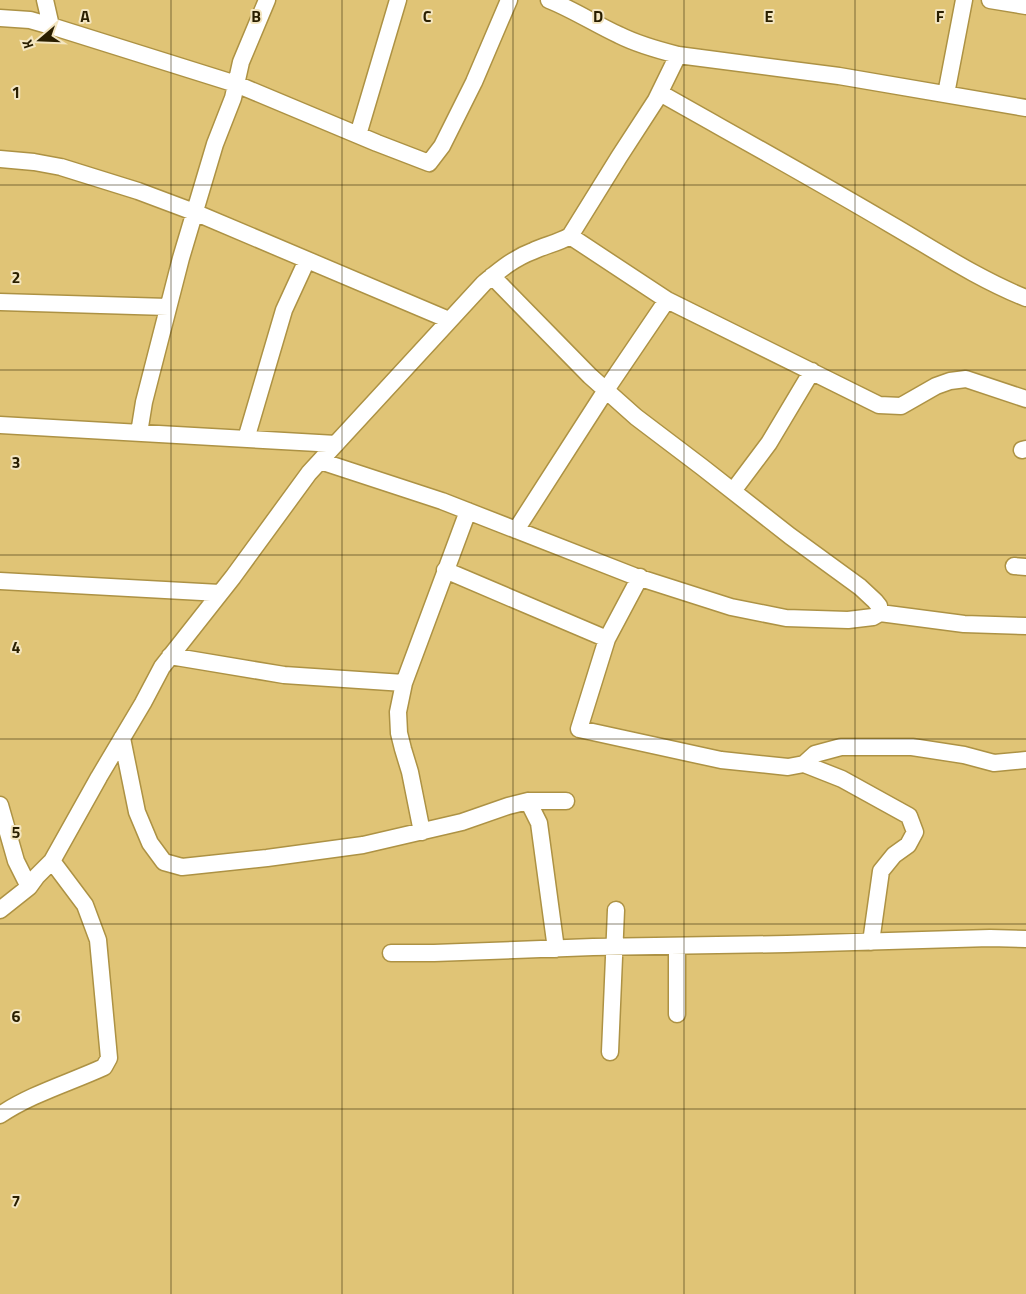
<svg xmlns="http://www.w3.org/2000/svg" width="1026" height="1294" font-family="'Titillium Web',sans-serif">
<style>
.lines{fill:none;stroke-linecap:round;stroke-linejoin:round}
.minor-casing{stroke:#ad9244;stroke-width:19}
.minor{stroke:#fff;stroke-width:16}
.grid{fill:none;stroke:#291e00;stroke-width:1;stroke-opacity:0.55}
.grid-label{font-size:16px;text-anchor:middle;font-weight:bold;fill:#291e00;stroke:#f4e6c1;stroke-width:4;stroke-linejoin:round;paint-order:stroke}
</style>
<rect width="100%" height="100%" fill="#e0c476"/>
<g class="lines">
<g class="minor-casing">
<path id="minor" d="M45,0L51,26
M549,0C574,10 595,24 619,35C637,44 658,50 678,55L839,76L1026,108
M990,0L1026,6
M0,18L30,20L51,26L236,84L377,143L429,163L442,146L474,82L509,0
M660,93C736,136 814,179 890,224C935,250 978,279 1026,298
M946,94L964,0
M358,135L398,0
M0,159L34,162L61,167L138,191L194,212L449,320
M570,236L667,300L879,405L901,406L936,386L950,381L966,379L1026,399
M492,276L590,376L636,417L702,467L790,536L860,587L875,601L879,606L880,613
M0,302L168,307
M0,425L336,444
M139,433L144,402L181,258L215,144L233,98L241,62L267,0
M246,439L284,310L307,260
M1022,450L1026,449
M320,461L442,501L634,576L731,607L786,618L848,620L873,617L880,613L964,624L1026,626
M733,491L769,443L812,371
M516,530L606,390L667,300
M1014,566L1026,567
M445,570L607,639
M640,577L607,639L579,729L721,760L788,767L804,764L815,754L841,747H912L964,755L994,763L1026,760
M0,581L220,593
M170,656L284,675L404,683
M122,738L137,812L150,843L164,862L182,867L267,858L363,845L462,822L508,806L528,801H566
M804,764L842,779L909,816L915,832L908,845L894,855L881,871L871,942
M528,801L539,823L556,949
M0,805L16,861L29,887
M422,832L410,772L403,749L399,733L398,712L404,683L468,511
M0,910L29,887L37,876L52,861L99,777L143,703L162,667L233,577L309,473L484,283C500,270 514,258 533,251C546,245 558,243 570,236L619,157L656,100L678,55
M391,953H434L593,947L787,944L990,938L1026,939
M677,1014V946
M610,1052L616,910
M0,1115C31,1094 69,1083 104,1067L109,1058L98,940L85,905L52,861"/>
</g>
<use href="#minor" class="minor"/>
</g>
<path class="grid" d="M171,0V1294M342,0V1294M513,0V1294M684,0V1294M855,0V1294M0,185H1026M0,370H1026M0,555H1026M0,739H1026M0,924H1026M0,1109H1026"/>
<g class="grid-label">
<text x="85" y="22">A</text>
<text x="256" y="22">B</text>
<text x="427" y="22">C</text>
<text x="598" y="22">D</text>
<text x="769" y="22">E</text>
<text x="940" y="22">F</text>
<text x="16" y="98">1</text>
<text x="16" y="283">2</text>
<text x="16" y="468">3</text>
<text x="16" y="653">4</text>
<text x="16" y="838">5</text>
<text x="16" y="1022">6</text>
<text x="16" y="1207">7</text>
</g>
<g transform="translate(40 40) rotate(251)" stroke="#f4e6c1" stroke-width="4" paint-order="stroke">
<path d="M0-4L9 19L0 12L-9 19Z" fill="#291e00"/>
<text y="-8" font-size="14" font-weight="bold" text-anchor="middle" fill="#291e00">K</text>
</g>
</svg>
